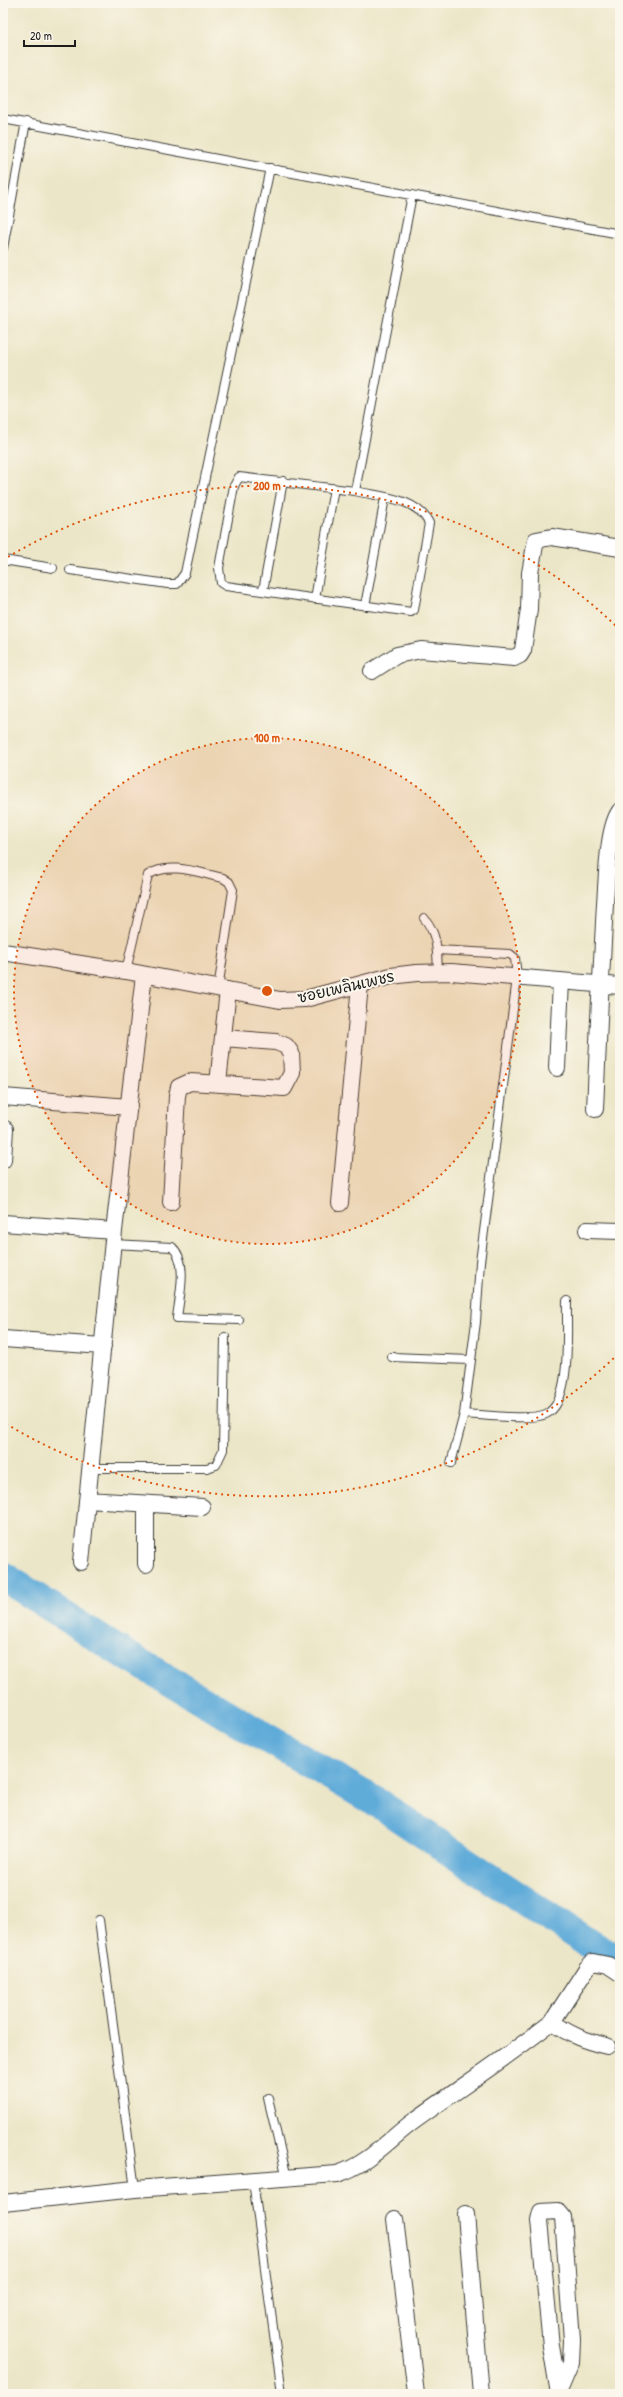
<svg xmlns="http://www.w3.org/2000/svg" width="623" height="2397" font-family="'Patrick Hand','Playpen Sans Thai',sans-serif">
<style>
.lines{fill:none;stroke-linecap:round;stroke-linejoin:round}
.river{stroke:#60acd9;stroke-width:30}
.service-casing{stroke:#3b3a36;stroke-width:10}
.minor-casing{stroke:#3b3a36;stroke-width:18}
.service{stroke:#fff;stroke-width:8}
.minor{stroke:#fff;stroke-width:16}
.ring{fill:none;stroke:#de560d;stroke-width:2;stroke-dasharray:2 4}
.labels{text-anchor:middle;stroke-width:4;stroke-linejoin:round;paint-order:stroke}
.street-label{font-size:15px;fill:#1c1c1c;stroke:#fbf7ec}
.centre{fill:#de560d;stroke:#fbf7ec;stroke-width:2}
.ring-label{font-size:12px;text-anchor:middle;font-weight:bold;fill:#de560d;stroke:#fbf7ec;stroke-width:4;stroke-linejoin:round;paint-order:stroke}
</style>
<rect width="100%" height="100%" fill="#fbf7ec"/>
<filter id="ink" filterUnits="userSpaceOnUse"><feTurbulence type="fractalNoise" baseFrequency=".025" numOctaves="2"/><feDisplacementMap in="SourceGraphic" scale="8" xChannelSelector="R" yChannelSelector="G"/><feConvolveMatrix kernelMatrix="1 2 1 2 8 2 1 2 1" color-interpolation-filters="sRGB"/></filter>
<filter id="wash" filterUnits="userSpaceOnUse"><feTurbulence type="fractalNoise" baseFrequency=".012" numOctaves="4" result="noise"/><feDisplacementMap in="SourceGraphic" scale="16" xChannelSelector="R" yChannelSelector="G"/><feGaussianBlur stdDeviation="0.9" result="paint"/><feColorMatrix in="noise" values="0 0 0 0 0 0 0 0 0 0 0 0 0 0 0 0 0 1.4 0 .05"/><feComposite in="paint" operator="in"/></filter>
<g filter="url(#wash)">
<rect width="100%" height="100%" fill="#ece6c8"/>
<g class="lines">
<path class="river" d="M3,1576L114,1648L379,1804L591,1945L620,1959"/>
</g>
</g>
<g filter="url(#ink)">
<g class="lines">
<g class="service-casing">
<path id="service" d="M3,119L620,234
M3,248L26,122
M355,491C380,497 416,497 429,523L414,610L411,612L226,586L221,583L219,568L234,486L239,477L355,491L412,195
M3,560L53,568
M70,570L168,584H177L185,573L270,168
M263,591L283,481
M315,599L334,488
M365,606L385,498
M424,918C438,934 437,952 438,972
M437,950L510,954L515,958L517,978L480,1262L476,1322L464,1414L451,1463
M126,971L148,875C170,861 199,873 223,878L229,882L233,890L218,989
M113,1244L172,1247C189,1262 179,1298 177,1318L239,1320
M392,1357L470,1360
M464,1414C483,1415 530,1421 546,1414C573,1402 566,1326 567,1301
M90,1468H207L216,1465L223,1450L225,1337
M99,1920L135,2189
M268,2098L287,2178
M253,2181L282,2393"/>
</g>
<g class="minor-casing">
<path id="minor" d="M372,671L397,655L421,650L514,658L520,655L523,650L529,609L530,573L536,540L552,537L620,548
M3,952L126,971L280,1000L305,999L391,976L416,973L451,972L620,986
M557,1068L561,981
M218,1083L228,990
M3,1097L129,1107
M595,1109C598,1040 601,972 605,903C607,881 607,828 620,811
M3,1160L5,1129
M171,1202L177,1096L179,1087L190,1082L284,1088L292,1073L291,1053L286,1046L276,1042L223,1038
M340,1203L360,985
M3,1223L114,1231
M587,1230L620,1231
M3,1339L103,1346
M87,1500L202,1507
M81,1562L114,1231L144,975
M146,1564V1505
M552,2022L587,1968L593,1962L608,1965L620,1973
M3,2203L135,2189L337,2174C368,2165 389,2139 414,2121C460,2088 507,2057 552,2022C570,2035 585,2041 607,2046
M466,2214L481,2394
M395,2219L416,2394
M559,2391L571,2363L572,2340L563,2217L558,2211L541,2212L539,2220L551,2346L559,2394"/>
</g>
<use href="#service" class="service"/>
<use href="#minor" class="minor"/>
</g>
</g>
<circle cx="267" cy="991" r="253" fill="#de560d" fill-opacity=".12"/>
<g class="ring">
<circle cx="267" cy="991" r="253"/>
<path d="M618 1354A505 505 0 0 1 3 1422M3 560A505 505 0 0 1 618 628"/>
</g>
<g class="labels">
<g class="street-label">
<text transform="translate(346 987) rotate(-13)" y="5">ซอยเพลินเพชร</text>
</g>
</g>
<circle cx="267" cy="991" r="6" class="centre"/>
<g class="ring-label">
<text x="267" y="490">200 m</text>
<text x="267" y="742">100 m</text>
</g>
<rect width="623" height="2397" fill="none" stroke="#fbf7ec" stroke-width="16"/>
<path d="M24 40v6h51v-6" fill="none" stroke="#1c1c1c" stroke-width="2"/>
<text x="30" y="40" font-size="12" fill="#1c1c1c" stroke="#fbf7ec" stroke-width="3" paint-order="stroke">20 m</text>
</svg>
